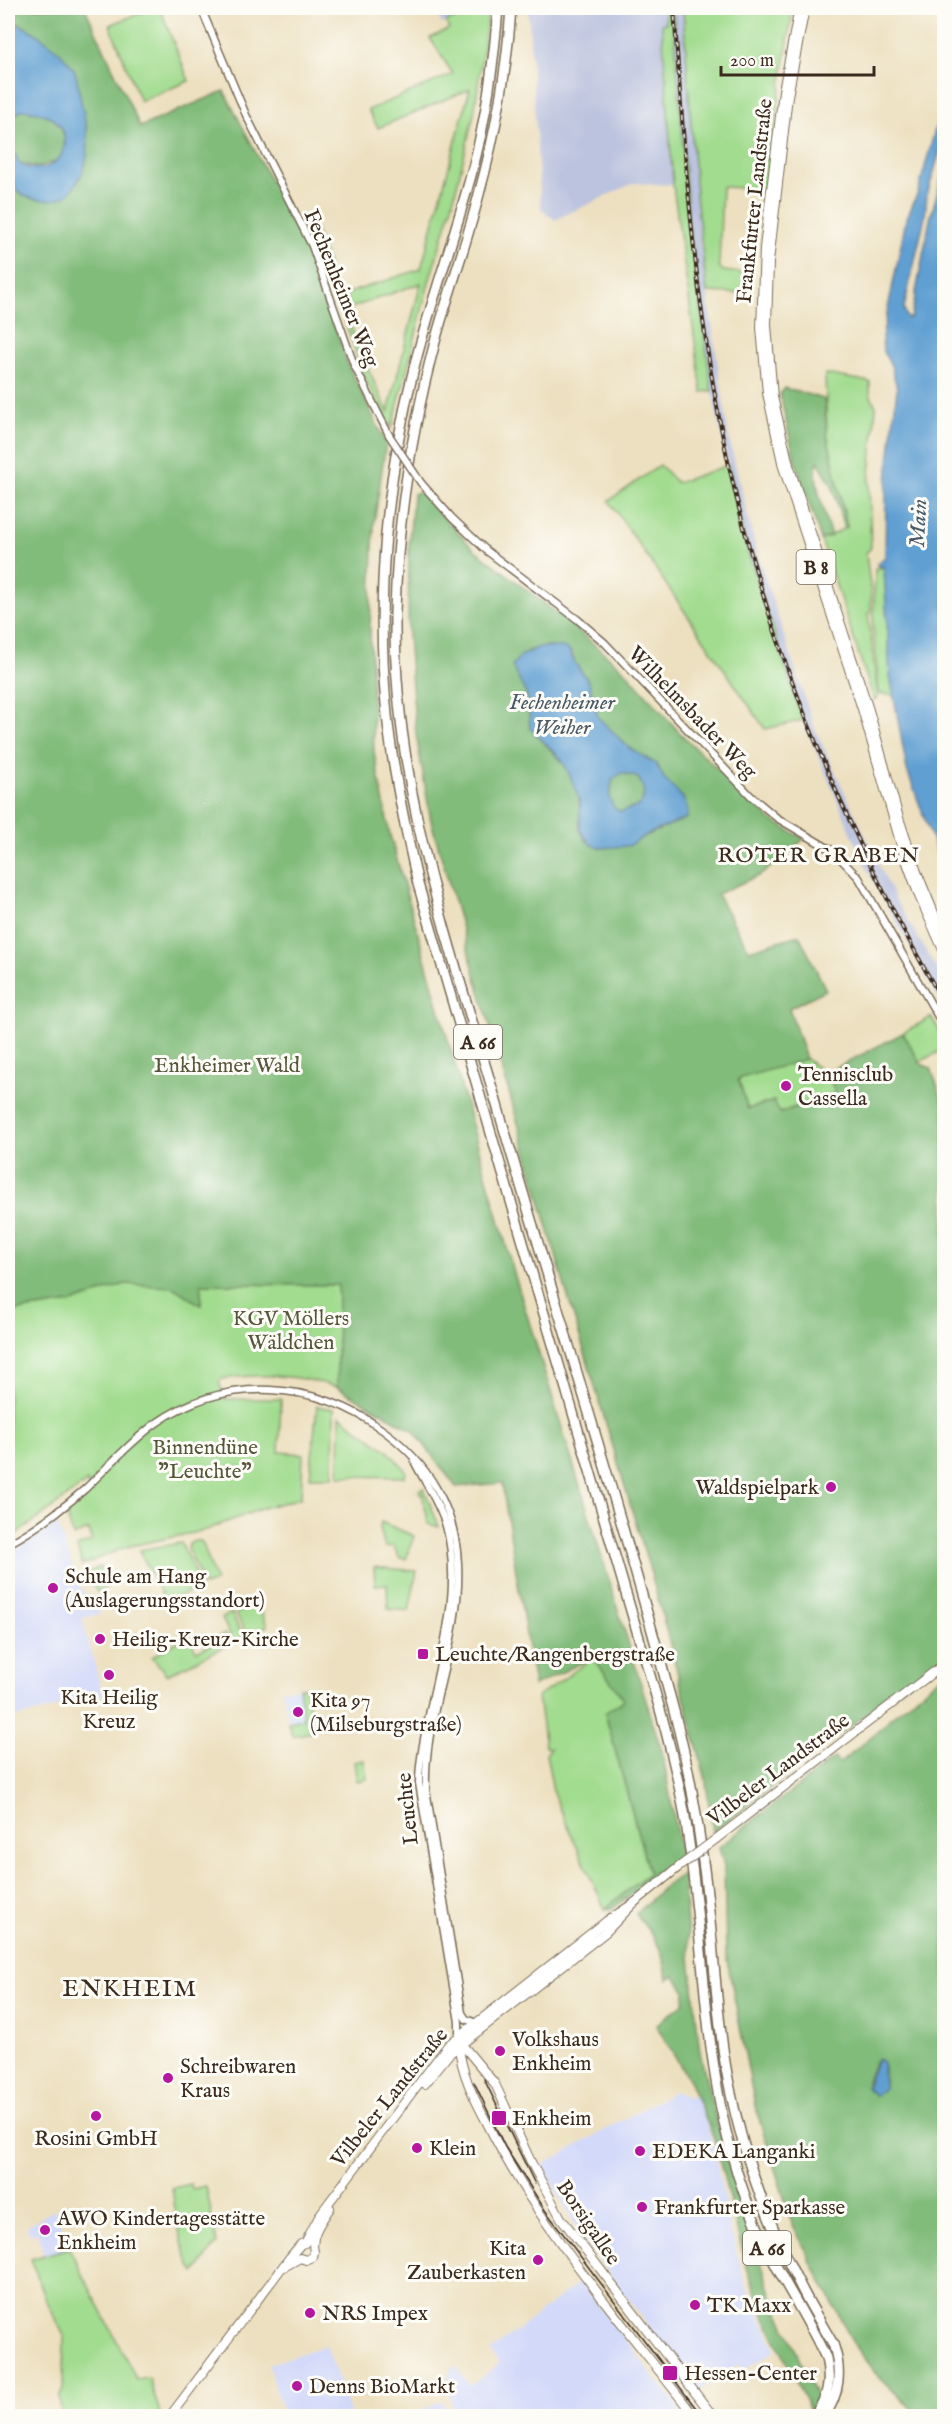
<svg xmlns="http://www.w3.org/2000/svg" width="952" height="2424" font-family="'IM FELL English',serif">
<style>
.built{fill:#d2d9f9}
.industrial{fill:#bcc3de}
.green{fill:#a2dc8f;stroke:#6e8356;stroke-width:1.5}
.forest{fill:#81bc7a;stroke:#5e734c;stroke-width:1.5;fill-rule:evenodd}
.water{fill:#5f9fd2;stroke:#4d6478;stroke-width:1.5;fill-rule:evenodd}
.lines{fill:none;stroke-linecap:round;stroke-linejoin:round}
.minor-casing{stroke:#796a57;stroke-width:9}
.major-casing{stroke:#796a57;stroke-width:10}
.highway-casing{stroke:#796a57;stroke-width:12}
.minor{stroke:#fff;stroke-width:6}
.major{stroke:#fff;stroke-width:8}
.highway{stroke:#fff;stroke-width:9}
.tram{stroke:#3b2a1e;stroke-width:1.5}
.rail-casing{stroke:#3b2a1e;stroke-width:4}
.rail{stroke:#fdfcf7;stroke-width:1.5;stroke-dasharray:4.5;stroke-linecap:butt}
.minor-bridge-casing{stroke:#796a57;stroke-width:9;stroke-linecap:butt}
.major-bridge-casing{stroke:#796a57;stroke-width:10;stroke-linecap:butt}
.minor-bridge{stroke:#fff;stroke-width:6}
.major-bridge{stroke:#fff;stroke-width:8}
.poi-dot{fill:#b5179e;stroke:#fdfcf7;stroke-width:2}
.labels{text-anchor:middle;stroke-width:6;stroke-linejoin:round;paint-order:stroke}
.shield{fill:#fdfcf7;stroke:#75695f;stroke-width:1.5}
.shield-label{font-size:20px;font-weight:bold;fill:#3b2a1e}
.street-label{font-size:21px;fill:#3b2a1e;stroke:#fdfcf7}
.park-label{font-size:21px;fill:#55563a;stroke:#fdfcf7}
.poi-label{font-size:21px;fill:#3b2a1e;stroke:#fdfcf7;text-anchor:start}
.water-label{font-size:22px;font-style:italic;fill:#495966;stroke:#fdfcf7}
.neighbourhood-label{font-size:22px;letter-spacing:1.5px;fill:#3b2a1e;stroke:#fdfcf7}
.quarter-label{font-size:24px;letter-spacing:1.5px;fill:#3b2a1e;stroke:#fdfcf7}
</style>
<rect width="100%" height="100%" fill="#fdfcf7"/>
<filter id="ink" filterUnits="userSpaceOnUse"><feTurbulence type="fractalNoise" baseFrequency=".0167" numOctaves="2"/><feDisplacementMap in="SourceGraphic" scale="12" xChannelSelector="R" yChannelSelector="G"/><feConvolveMatrix kernelMatrix="1 2 1 2 8 2 1 2 1" color-interpolation-filters="sRGB"/></filter>
<filter id="wash" filterUnits="userSpaceOnUse"><feTurbulence type="fractalNoise" baseFrequency=".008" numOctaves="4" result="noise"/><feDisplacementMap in="SourceGraphic" scale="24" xChannelSelector="R" yChannelSelector="G"/><feGaussianBlur stdDeviation="1.35" result="paint"/><feColorMatrix in="noise" values="0 0 0 0 0 0 0 0 0 0 0 0 0 0 0 0 0 1.4 0 .05"/><feComposite in="paint" operator="in"/></filter>
<g filter="url(#wash)">
<rect width="100%" height="100%" fill="#ede0c0"/>
<path class="built" d="M57,1524L74,1571L83,1591L101,1613L82,1619L103,1695L8,1720V1555Z
M306,1687L313,1732L292,1736L282,1690Z
M675,2091L687,2097L695,2095L705,2120L712,2140L730,2229L746,2285L776,2350L743,2371L738,2364L698,2392L580,2235L543,2167L544,2164Z
M55,2209L69,2248L44,2255L37,2233L30,2235L26,2227Z
M580,2282L685,2416H454L446,2380L452,2367H456L471,2386L499,2363L490,2351Z
M326,2345L351,2416H284L268,2365Z
M442,2401L450,2416H410Z"/>
<path class="industrial" d="M437,8H467L469,12L442,24L438,16L440,14Z
M528,8H665L666,24L662,25L673,185L634,183L555,220L541,209Z
M673,8H683L700,244L707,292L729,439L756,550L814,727L895,899L944,981V1008L867,869L805,726L748,553L715,406L699,303L688,214Z"/>
<path class="green" d="M153,8H160L189,81L140,101L110,25Z
M467,8H489L474,114L452,206L429,282L392,428C363,386 351,335 333,287C325,267 316,247 308,227L314,226L361,353L388,412L421,283L351,308L345,294L421,269L470,89L378,128L368,110L453,74L430,38L449,29L446,22L468,12Z
M665,8H673L688,214L712,391L702,392L673,185L662,24L666,23Z
M683,8H793L765,189L722,187L719,266L723,271L745,273L751,277V294L707,292L696,194Z
M825,374L870,382V394L876,407L869,485L871,548L866,553L871,594V612L868,613L878,698L874,700L821,540L847,527L827,434Z
M660,465L677,483L728,465L748,553L803,720L800,721L765,729L609,501Z
M875,568H884L890,676L894,695L879,694L873,627Z
M931,1017L944,1038V1049L920,1062L903,1033Z
M800,1059H806L830,1077L835,1093L779,1113L774,1101L748,1109L738,1079Z
M125,1284L174,1286L200,1305L201,1284L338,1285L337,1387C296,1375 264,1373 222,1379L219,1382L225,1399H281L279,1452L303,1454L301,1498L263,1508L206,1530L126,1547L82,1565L77,1547L92,1541L89,1530L73,1536L66,1513L91,1492L87,1482L22,1530L8,1537V1312L71,1303Z
M317,1406L334,1409L333,1477H310Z
M340,1416L388,1451L406,1471L405,1477L339,1476Z
M424,1488L439,1527L428,1524L426,1509H424L423,1494H420L419,1490Z
M381,1522L414,1536L406,1559L399,1557L393,1546L385,1547L380,1528Z
M195,1541H201L203,1544L216,1582L204,1586L188,1549L189,1544Z
M181,1543L201,1587L166,1602L139,1550Z
M100,1567L111,1584L97,1592L87,1573Z
M374,1567L417,1571L409,1611L388,1609L387,1584L375,1585Z
M258,1604L267,1626L247,1636L236,1613Z
M232,1613L243,1637L233,1642L222,1618Z
M225,1634L230,1644L167,1675L152,1657L188,1635L196,1651L211,1645L209,1641Z
M594,1657L624,1700L605,1713L649,1873L605,1909L554,1796L546,1754L551,1748L545,1747L538,1697Z
M306,1687L313,1732L292,1736L288,1722L303,1719L299,1688Z
M364,1760L367,1779L357,1781L354,1762Z
M191,2184L192,2189L206,2186L217,2243L195,2273C182,2256 175,2211 172,2188Z
M69,2248L137,2380L149,2378L161,2416H61L60,2396L63,2389L64,2336L46,2300L31,2259Z"/>
<path class="forest" d="M8,8H85L140,127L224,91L314,265L348,365L386,443L374,524L370,628L374,752L390,835L514,1273L662,1752L681,1856L611,1910L606,1908L649,1873L605,1713L624,1700L593,1657L534,1686L502,1483L456,1487L413,1430L337,1387L338,1285L201,1284V1305L173,1287L125,1284L71,1303L8,1312V159L18,192L28,197L51,199L62,197L83,170L87,128L73,68L37,34L20,24L8,21Z
M22,110C30,111 39,112 46,114C65,121 70,147 57,161L37,167L19,163C7,142 0,125 22,110Z
M785,388L824,399L827,434L847,527L844,528L832,485L818,461C811,476 826,519 831,536L821,540L794,456L780,394Z
M419,492L474,549L567,621L626,672L681,734L771,820L804,839L762,874L717,894L749,950L799,935L826,990L789,1008L806,1059L738,1079L748,1109L774,1101L780,1113L835,1093L828,1072L903,1033L921,1064L931,1068L944,1105V1657L840,1734L713,1832L705,1776L652,1577L565,1287L431,821L416,734L408,637L409,544L413,494ZM546,646L571,652L575,663L586,678L597,717L629,748L656,764L664,778L683,798L687,818L645,836L586,841L580,830L579,797L566,766L530,728L528,698L521,681L527,651Z
M622,773L637,777C645,786 646,796 639,806L621,812L614,808L609,797L613,778Z
M944,1674V2416H919L874,2372L854,2345L792,2223L755,2106L726,1954L724,1866L719,1847L834,1758L840,1763L886,1724L889,1719ZM874,2063L884,2067V2083L869,2092L866,2083Z
M683,1874L688,1938L700,2053L712,2103L727,2159L772,2296L818,2401L810,2410L765,2318L746,2265L714,2138L690,2082L656,2025L684,2003L685,1990L674,1975L667,1980C664,1948 655,1939 636,1914L663,1888Z"/>
<path class="water" d="M8,21C29,25 61,50 73,68C78,76 78,86 80,95C85,122 95,153 79,179C76,184 72,190 68,194C57,203 26,202 17,190C11,181 7,148 8,137L19,163C63,189 94,114 22,110L13,116L8,126Z
M944,97V138L927,195L925,217L904,308L907,318H911L930,219L944,169V872L907,770L890,676L884,567L878,566L877,564L885,557L886,490L897,388L891,365L883,352L882,337L906,220L918,192Z
M539,647H563L569,650L575,663L589,682L598,717L629,748L656,764L664,778L683,798L688,810L687,818L648,834L629,846L601,848L590,844L580,830V801L568,771L561,759L530,728L528,698L513,668L512,665L522,655ZM622,773L637,777C645,786 646,796 639,806L621,812L614,808L609,797L613,779Z
M877,2059L883,2062L884,2088L875,2096L866,2087Z"/>
</g>
<g filter="url(#ink)">
<g class="lines">
<g class="minor-casing">
<path id="minor" d="M201,8L246,115L312,246L354,365L389,435
M421,483L452,518L487,551L577,619L605,643L751,796L777,818L833,851L859,878L944,1027
M414,1461C425,1483 439,1502 446,1526C463,1588 441,1654 429,1715C424,1737 419,1760 419,1783L459,2022V2036
M8,1544C36,1529 61,1510 85,1489C108,1467 129,1443 155,1424C224,1375 317,1380 384,1431C428,1463 456,1509 458,1564C462,1640 423,1714 426,1789L462,2013L466,2019L476,2023"/>
</g>
<g class="major-casing">
<path id="major" d="M799,8L783,91L764,248L761,328L767,393L783,467L862,709L902,849L919,896L944,952
M805,8L788,96L769,262L767,325L773,397L789,465L869,710L899,818L917,872L944,937
M716,1839L944,1664
M460,2042L495,2084L532,2164L561,2218L713,2416
M459,2044C460,2071 474,2098 486,2121C539,2229 622,2321 694,2416
M425,2084L449,2054L606,1932L634,1903L680,1866
M284,2267L300,2258L306,2260L313,2257L314,2252C310,2235 321,2222 330,2208
M170,2416L290,2257L301,2244L305,2243L321,2213L448,2045L608,1920L634,1903"/>
</g>
<g class="highway-casing">
<path id="highway" d="M498,8C494,60 487,113 474,164C457,231 432,297 415,364C386,476 375,600 387,715C393,772 405,828 418,884L661,1713C670,1746 678,1778 684,1811C704,1923 701,2037 730,2148C739,2182 752,2218 768,2250C786,2287 809,2321 826,2358C831,2379 828,2400 813,2416
M511,8C507,72 495,136 478,198C466,245 449,291 436,338C412,428 397,520 395,613C393,785 447,935 495,1098C555,1303 620,1508 675,1715C695,1790 705,1865 712,1942C716,1986 719,2031 727,2074C741,2150 767,2223 803,2291C812,2309 823,2326 833,2344C842,2369 840,2395 824,2416"/>
</g>
<use href="#minor" class="minor"/>
<use href="#major" class="major"/>
<use href="#highway" class="highway"/>
<path class="tram" d="M484,2079L535,2184
M474,2082L505,2147L545,2210L702,2416"/>
<g class="rail-casing">
<path id="rail" d="M674,8C685,171 697,336 736,496C779,675 852,844 944,1003"/>
</g>
<use href="#rail" class="rail"/>
<g class="minor-bridge-casing">
<path id="minor-bridge" d="M389,435L421,483"/>
</g>
<g class="major-bridge-casing">
<path id="major-bridge" d="M680,1866L716,1839"/>
</g>
<use href="#minor-bridge" class="minor-bridge"/>
<use href="#major-bridge" class="major-bridge"/>
</g>
</g>
<g class="poi-dot">
<circle cx="786" cy="1086" r="6"/>
<circle cx="831" cy="1487" r="6"/>
<circle cx="53" cy="1588" r="6"/>
<circle cx="100" cy="1639" r="6"/>
<rect x="417" y="1648" width="12" height="12" rx="3"/>
<circle cx="109" cy="1675" r="6"/>
<circle cx="298" cy="1712" r="6"/>
<circle cx="500" cy="2051" r="6"/>
<circle cx="168" cy="2078" r="6"/>
<circle cx="96" cy="2116" r="6"/>
<rect x="491" y="2110" width="16" height="16" rx="3"/>
<circle cx="417" cy="2148" r="6"/>
<circle cx="640" cy="2151" r="6"/>
<circle cx="642" cy="2207" r="6"/>
<circle cx="45" cy="2230" r="6"/>
<circle cx="538" cy="2260" r="6"/>
<circle cx="695" cy="2305" r="6"/>
<circle cx="310" cy="2313" r="6"/>
<rect x="662" y="2365" width="16" height="16" rx="3"/>
<circle cx="297" cy="2386" r="6"/>
</g>
<g class="labels">
<g class="shield">
<rect x="796.5" y="550" width="39" height="34" rx="4.5"/>
<rect x="454" y="1025" width="48" height="34" rx="4.5"/>
<rect x="743" y="2231" width="48" height="34" rx="4.5"/>
</g>
<g class="shield-label">
<text x="816" y="574">B 8</text>
<text x="478" y="1049">A 66</text>
<text x="767" y="2255">A 66</text>
</g>
<g class="street-label">
<text transform="translate(754 201) rotate(-84)" y="7">Frankfurter Landstraße</text>
<text transform="translate(342 288) rotate(68)" y="7">Fechenheimer Weg</text>
<text transform="translate(693 712) rotate(46)" y="7">Wilhelmsbader Weg</text>
<text transform="translate(778 1769) rotate(-37)" y="7">Vilbeler Landstraße</text>
<text transform="translate(407 1809) rotate(-96)" y="7">Leuchte</text>
<text transform="translate(389 2097) rotate(-51)" y="7">Vilbeler Landstraße</text>
<text transform="translate(589 2222) rotate(56)" y="7">Borsigallee</text>
</g>
<g class="park-label">
<text x="227" y="1072">Enkheimer Wald</text>
<text x="291" y="1325">KGV Möllers<tspan x="291" dy="24">Wäldchen</tspan></text>
<text x="205" y="1454">Binnendüne<tspan x="205" dy="24">"Leuchte"</tspan></text>
</g>
<g class="poi-label">
<text x="798" y="1081">Tennisclub<tspan x="798" dy="24">Cassella</tspan></text>
<text x="819" y="1494" text-anchor="end">Waldspielpark</text>
<text x="65" y="1583">Schule am Hang<tspan x="65" dy="24">(Auslagerungsstandort)</tspan></text>
<text x="112" y="1646">Heilig-Kreuz-Kirche</text>
<text x="435" y="1661">Leuchte/Rangenbergstraße</text>
<text x="109" y="1704" text-anchor="middle">Kita Heilig<tspan x="109" dy="24">Kreuz</tspan></text>
<text x="310" y="1707">Kita 97<tspan x="310" dy="24">(Milseburgstraße)</tspan></text>
<text x="512" y="2046">Volkshaus<tspan x="512" dy="24">Enkheim</tspan></text>
<text x="180" y="2073">Schreibwaren<tspan x="180" dy="24">Kraus</tspan></text>
<text x="512" y="2125">Enkheim</text>
<text x="96" y="2145" text-anchor="middle">Rosini GmbH</text>
<text x="429" y="2155">Klein</text>
<text x="652" y="2158">EDEKA Langanki</text>
<text x="654" y="2214">Frankfurter Sparkasse</text>
<text x="57" y="2225">AWO Kindertagesstätte<tspan x="57" dy="24">Enkheim</tspan></text>
<text x="526" y="2255" text-anchor="end">Kita<tspan x="526" dy="24">Zauberkasten</tspan></text>
<text x="707" y="2312">TK Maxx</text>
<text x="322" y="2320">NRS Impex</text>
<text x="684" y="2380">Hessen-Center</text>
<text x="309" y="2393">Denns BioMarkt</text>
</g>
<g class="water-label">
<text transform="translate(917 523) rotate(-87)" y="8">Main</text>
<text x="562" y="709">Fechenheimer<tspan x="562" dy="25">Weiher</tspan></text>
</g>
<g class="neighbourhood-label">
<text x="819" y="862">ROTER GRABEN</text>
</g>
<g class="quarter-label">
<text x="130" y="1996">ENKHEIM</text>
</g>
</g>
<rect width="952" height="2424" fill="none" stroke="#fdfcf7" stroke-width="30"/>
<path d="M721 66v9h153v-9" fill="none" stroke="#3b2a1e" stroke-width="3"/>
<text x="730" y="66" font-size="18" fill="#3b2a1e" stroke="#fdfcf7" stroke-width="4.5" paint-order="stroke">200 m</text>
</svg>
